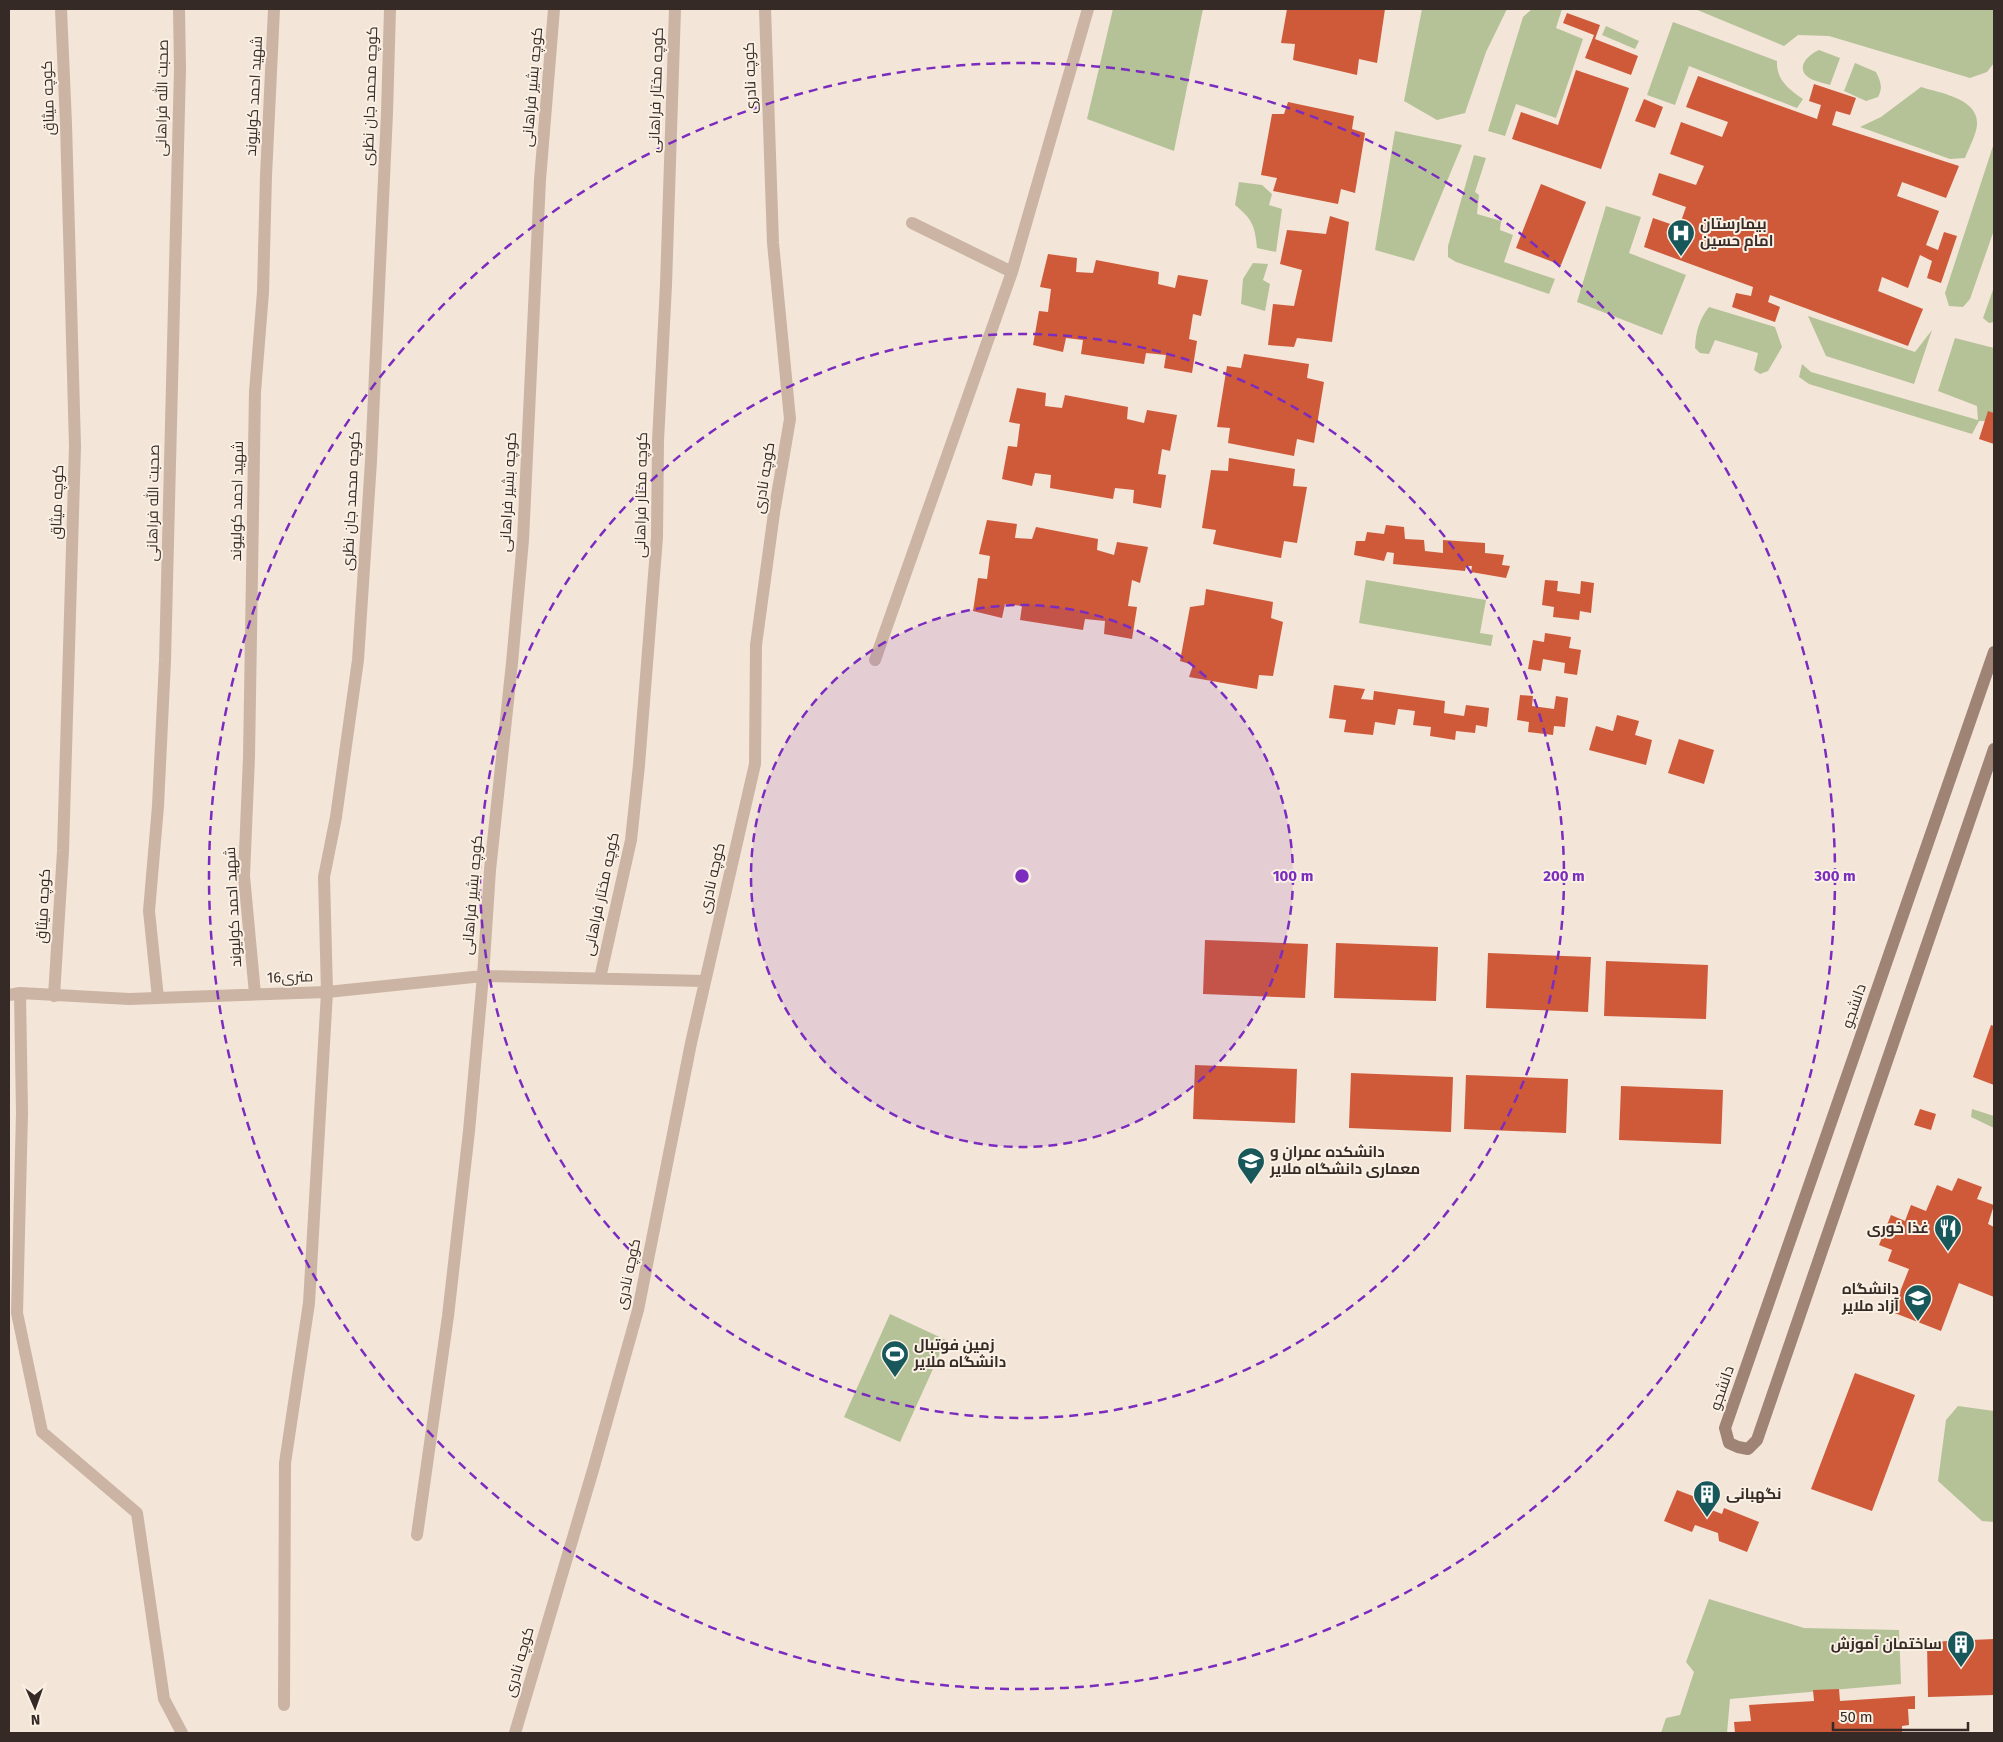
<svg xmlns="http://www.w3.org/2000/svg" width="2003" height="1742" font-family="'Fira Sans',Cairo,sans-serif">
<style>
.green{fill:#b5c297}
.building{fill:#ce5a3a}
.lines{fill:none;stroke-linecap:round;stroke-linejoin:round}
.minor{stroke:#cbb4a3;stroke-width:12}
.secondary{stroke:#9f8374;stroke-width:12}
.ring{fill:none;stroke:#7b2cbf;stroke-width:2.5;stroke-dasharray:9 6}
.labels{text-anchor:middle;stroke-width:4;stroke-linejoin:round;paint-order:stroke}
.street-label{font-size:15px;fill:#362a26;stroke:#faf0e4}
.poi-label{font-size:15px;font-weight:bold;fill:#362a26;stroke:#faf0e4;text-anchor:start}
.centre{fill:#7b2cbf;stroke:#faf0e4;stroke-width:2.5}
.ring-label{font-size:15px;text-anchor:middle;font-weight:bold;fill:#7b2cbf;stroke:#faf0e4;stroke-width:4;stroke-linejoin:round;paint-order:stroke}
</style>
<rect width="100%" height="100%" fill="#f3e5d8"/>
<path class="green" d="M1113,9H1203L1174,151L1087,119Z
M1422,9H1507L1486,52L1465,113L1437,120L1404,101Z
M1532,9H1562L1556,28L1583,39L1556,118L1516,104L1505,136L1488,131L1523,17Z
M1695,9H1994V63L1987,72L1970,78L1829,36L1798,35L1784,46Z
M1673,22L1777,61C1776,80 1789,89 1803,99L1797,108L1689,66L1675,105L1647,95Z
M1606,26L1639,41L1635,49L1602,35Z
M1819,50L1840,58L1830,85C1824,83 1813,81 1808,77C1795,67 1809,54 1819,50Z
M1855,63L1876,72C1881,82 1883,88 1878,97L1866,101L1844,91Z
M1921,87C1939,93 1979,98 1977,125C1976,135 1969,148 1965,158L1950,159L1860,127L1881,117Z
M1395,131L1462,145L1414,261L1375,250Z
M1994,143V230L1970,299L1963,307L1949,306L1945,293Z
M1474,155L1486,158L1475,192L1479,195L1477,214L1501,221L1500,230L1513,235L1504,262L1555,279L1549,294L1456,262L1448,257V246Z
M1239,182L1262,185L1272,194L1269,205L1282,209L1276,252L1257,248C1255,225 1252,219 1235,205Z
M1606,206L1641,217L1629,253L1686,275L1662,335L1577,302Z
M1253,263L1268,264L1263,280L1270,284L1265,311L1241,304L1243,279Z
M1994,287V322L1989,323L1983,318Z
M1709,307L1775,327L1782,347L1768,371L1760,374L1754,370L1758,353L1715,340L1709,354L1700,353L1695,348C1696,331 1699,320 1709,307Z
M1808,316L1915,352L1932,330L1914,384L1826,356Z
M1955,338L1994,348V421H1979L1972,434L1809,384L1799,377L1802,364L1811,372L1978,420L1977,406L1938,391Z
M1366,580L1486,600L1480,633L1493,635L1491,646L1359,623Z
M1972,1109L1994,1116V1128L1971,1117Z
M890,1314L946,1340L900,1442L844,1417Z
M1958,1406L1994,1411V1522L1982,1521L1938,1481L1946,1420Z
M1709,1599L1804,1628L1899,1630L1901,1684L1730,1699L1727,1733H1661L1666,1718L1680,1715L1694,1672L1686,1662Z"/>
<path class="building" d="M1287,9H1385L1377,63L1359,59L1357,75L1293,60L1295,44L1281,43Z
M1567,13L1600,25L1595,39L1638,56L1631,75L1585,58L1594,35L1563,23Z
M1576,70L1629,88L1601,169L1512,139L1521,112L1558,125Z
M1698,76L1817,119L1821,105L1809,101L1814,84L1856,98L1850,115L1836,111L1832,125L1959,166L1946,198L1902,182L1897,196L1939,211L1926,245L1938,250L1944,232L1957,236L1941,283L1927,278L1932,261L1920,255L1908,288L1882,277L1878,291L1923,309L1908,346L1770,295L1768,302L1780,307L1775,322L1732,307L1736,293L1751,296L1753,287L1644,247L1653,218L1679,227L1686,207L1652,195L1659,173L1696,185L1704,166L1670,154L1681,122L1722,137L1728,122L1686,107Z
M1644,99L1663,107L1655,128L1635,121Z
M1288,102L1354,116L1352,129L1365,133L1355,193L1341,189L1338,204L1273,191L1277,178L1261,175L1272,114H1284Z
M1541,184L1586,202L1561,265L1516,248Z
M1330,216L1349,222L1332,342L1297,338L1294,347L1268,345L1273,304L1294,306L1302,270L1280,264L1287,230L1326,234Z
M1048,254L1077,258L1076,272L1093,273L1096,260L1159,272L1158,284L1175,288L1178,275L1208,280L1201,316L1193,314L1189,339L1197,341L1192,373L1164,368L1166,355L1146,353L1144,364L1081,354L1083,340L1066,338L1063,352L1033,345L1039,311L1048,312L1051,289L1040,287Z
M1244,354L1309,364L1307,378L1324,382L1314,443L1297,439L1294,456L1228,443L1230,428L1217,427L1227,366L1241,368Z
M1017,388L1046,393L1045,406L1062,408L1065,395L1128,407L1127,419L1144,423L1147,410L1177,415L1170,451L1162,449L1158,474L1166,475L1161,508L1133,503L1134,490L1115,488L1113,499L1050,488L1051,475L1035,473L1032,486L1002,479L1008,446L1017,447L1020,424L1009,422Z
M1988,411L1994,413V444L1979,439Z
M1229,458L1295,469L1293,486L1307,487L1297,543L1284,541L1281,558L1213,544L1216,530L1202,528L1211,470L1228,471Z
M987,520L1017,524L1015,538L1032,539L1036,527L1098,539L1097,550L1114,555L1117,542L1148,547L1140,583L1132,580L1128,606L1137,607L1132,639L1104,634L1105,621L1085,619L1083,630L1020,620L1022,606L1005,604L1002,618L973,611L978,578L987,579L990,556L979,554Z
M1386,525L1404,527L1405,539L1424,540L1425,551L1443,553V540L1485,543V553L1504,555L1502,565L1510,566L1506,578L1471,572L1472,566H1466L1465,571L1393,564L1394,553L1387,552L1384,561L1354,555L1356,541H1365L1367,532L1384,534Z
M1545,580L1558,581L1557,591L1580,594L1581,581L1594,583L1591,613L1580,611L1579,620L1553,617L1554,607L1542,605Z
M1206,589L1273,602L1271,618L1283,622L1273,676L1259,675L1257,689L1189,677L1193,665L1180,661L1190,607L1204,605Z
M1545,633L1571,637L1569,648L1581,650L1577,675L1564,673L1565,663L1543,659L1541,671L1528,669L1533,640L1544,642Z
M1334,685L1365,689L1361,699L1373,700L1374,691L1445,701L1444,713L1464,716L1466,705L1489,708L1487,727L1476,725L1475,733L1456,731L1455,740L1430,736L1431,727L1413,725L1415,711L1398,709L1395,725L1375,722L1373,735L1344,732L1346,720L1329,718Z
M1520,695L1533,696L1532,706L1554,709L1556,696L1568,698L1565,727L1554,726L1553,735L1528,732L1529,722L1517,720Z
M1617,715L1639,721L1635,735L1652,740L1646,765L1589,750L1596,726L1613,731Z
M1679,739L1714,750L1704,784L1668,773Z
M1205,940L1308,944L1305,998L1203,994Z
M1336,943L1438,947L1436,1001L1334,998Z
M1488,953L1591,957L1588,1012L1486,1008Z
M1606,961L1708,965L1706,1019L1604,1016Z
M1991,1025L1994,1026V1085L1973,1077Z
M1195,1065L1297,1069L1295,1123L1193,1119Z
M1351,1073L1453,1077L1451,1132L1349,1128Z
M1466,1075L1568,1079L1566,1133L1464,1129Z
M1621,1086L1723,1090L1721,1144L1619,1140Z
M1920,1109L1936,1114L1931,1130L1914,1125Z
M1958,1178L1982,1187L1977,1199L1994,1205L1988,1224L1994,1227V1297L1959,1283L1941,1331L1892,1312L1909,1269L1888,1261L1892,1250L1879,1245L1891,1215L1905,1221L1911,1205L1926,1211L1937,1185L1952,1191Z
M1855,1373L1915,1395L1872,1511L1811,1489Z
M1677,1490L1711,1503L1709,1509L1722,1514L1724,1508L1759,1522L1747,1552L1719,1541L1718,1533L1695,1525L1692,1532L1664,1521Z
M1994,1639V1695L1928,1697L1927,1642Z
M1839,1689L1840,1701L1915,1696V1709H1908L1909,1725L1902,1726V1733H1735L1734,1722L1751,1721L1749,1705L1814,1701L1813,1690Z"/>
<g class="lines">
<path class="minor" d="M912,223L1012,272
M875,660L1012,272L1088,9
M600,978L631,840L639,765L657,537L658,441L666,285L675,9
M20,993L22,1113L17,1313L42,1432L137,1513L164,1699L182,1733
M255,994L244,876L249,757L255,392L263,292L266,176L274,9
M9,995L20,993L129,999L327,992L483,976L704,981
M54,996L63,851L75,446L66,124L61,9
M158,998L149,911L158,806L165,661L180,69L179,9
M417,1535L448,1316L469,1131L483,976L490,870L512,663L523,540L540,180L554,9
M284,1705L285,1463L309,1303L327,992L324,877L336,817L358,660L371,461L387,113L390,9
M515,1733L593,1470L638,1310L691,1043L755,764L756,645L774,513L790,419L773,243L765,9"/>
<path class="secondary" d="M1994,652L1725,1428L1729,1443L1738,1447L1748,1449L1757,1440L1994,749"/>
</g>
<circle cx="1022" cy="876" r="271" fill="#7b2cbf" fill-opacity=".12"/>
<g class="ring">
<circle cx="1022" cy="876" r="271"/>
<circle cx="1022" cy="876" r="542"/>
<circle cx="1022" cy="876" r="813"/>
</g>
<defs>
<g id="hospital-pin" transform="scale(1.4375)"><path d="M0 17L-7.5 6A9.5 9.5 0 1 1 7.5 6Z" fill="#18575a" stroke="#faf0e4"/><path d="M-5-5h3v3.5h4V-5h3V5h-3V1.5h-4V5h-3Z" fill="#fff"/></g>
<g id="university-pin" transform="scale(1.4375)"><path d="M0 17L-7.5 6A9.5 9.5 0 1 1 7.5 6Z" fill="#18575a" stroke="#faf0e4"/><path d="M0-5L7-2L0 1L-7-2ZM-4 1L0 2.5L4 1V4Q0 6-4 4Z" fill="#fff"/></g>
<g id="restaurant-pin" transform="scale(1.4375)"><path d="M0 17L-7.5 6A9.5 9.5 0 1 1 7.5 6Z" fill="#18575a" stroke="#faf0e4"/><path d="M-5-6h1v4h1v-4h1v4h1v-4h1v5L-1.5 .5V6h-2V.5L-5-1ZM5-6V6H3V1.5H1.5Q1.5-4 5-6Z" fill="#fff"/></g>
<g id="stadium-pin" transform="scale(1.4375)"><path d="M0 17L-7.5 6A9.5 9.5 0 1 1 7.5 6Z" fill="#18575a" stroke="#faf0e4"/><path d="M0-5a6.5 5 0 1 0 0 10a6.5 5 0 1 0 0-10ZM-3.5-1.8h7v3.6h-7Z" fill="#fff"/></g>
<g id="building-pin" transform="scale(1.4375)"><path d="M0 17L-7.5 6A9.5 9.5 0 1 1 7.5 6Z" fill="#18575a" stroke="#faf0e4"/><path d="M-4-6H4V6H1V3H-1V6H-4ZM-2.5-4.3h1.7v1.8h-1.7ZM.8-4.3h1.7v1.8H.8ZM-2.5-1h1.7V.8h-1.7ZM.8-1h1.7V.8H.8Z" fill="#fff"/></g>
</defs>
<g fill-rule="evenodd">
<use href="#hospital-pin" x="1681" y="233"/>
<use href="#university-pin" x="1251" y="1161"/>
<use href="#restaurant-pin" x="1948" y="1228"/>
<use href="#university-pin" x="1918" y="1298"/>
<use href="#stadium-pin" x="895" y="1354"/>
<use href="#building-pin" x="1707" y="1494"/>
<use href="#building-pin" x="1961" y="1644"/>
</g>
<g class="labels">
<g class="street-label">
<text transform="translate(750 78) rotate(-92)" y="5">کوچه نادری</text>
<text transform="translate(532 87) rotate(-85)" y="5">کوچه بشیر فراهانی</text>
<text transform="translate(656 90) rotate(-88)" y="5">کوچه مختار فراهانی</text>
<text transform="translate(254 96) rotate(-87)" y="5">شهید احمد کولیوند</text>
<text transform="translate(370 96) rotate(-88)" y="5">کوچه محمد جان نظری</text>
<text transform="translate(48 98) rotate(-92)" y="5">کوچه میثاق</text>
<text transform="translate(162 98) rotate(-89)" y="5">صحبت الله فراهانی</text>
<text transform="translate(764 478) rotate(-81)" y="5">کوچه نادری</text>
<text transform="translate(508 492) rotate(-87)" y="5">کوچه بشیر فراهانی</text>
<text transform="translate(641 495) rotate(-89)" y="5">کوچه مختار فراهانی</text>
<text transform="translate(237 501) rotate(-89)" y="5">شهید احمد کولیوند</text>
<text transform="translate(351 501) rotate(-87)" y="5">کوچه محمد جان نظری</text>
<text transform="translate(57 502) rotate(-88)" y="5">کوچه میثاق</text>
<text transform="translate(153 503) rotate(-89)" y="5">صحبت الله فراهانی</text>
<text transform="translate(712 878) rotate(-77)" y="5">کوچه نادری</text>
<text transform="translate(601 894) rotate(-78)" y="5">کوچه مختار فراهانی</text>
<text transform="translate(472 895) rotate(-85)" y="5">کوچه بشیر فراهانی</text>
<text transform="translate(43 906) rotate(-87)" y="5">کوچه میثاق</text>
<text transform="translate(233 907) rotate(-93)" y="5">شهید احمد کولیوند</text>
<text transform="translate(290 977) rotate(-2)" y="5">16متری</text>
<text transform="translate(1854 1006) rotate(-71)" y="5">دانشجو</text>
<text transform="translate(628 1274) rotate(-78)" y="5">کوچه نادری</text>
<text transform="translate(1722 1388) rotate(-71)" y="5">دانشجو</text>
<text transform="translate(519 1662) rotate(-74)" y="5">کوچه نادری</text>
</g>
<g class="poi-label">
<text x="1700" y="229">بیمارستان<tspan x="1700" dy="17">امام حسین</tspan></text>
<text x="1270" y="1157">دانشکده عمران و<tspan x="1270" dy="17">معماری دانشگاه ملایر</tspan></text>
<text x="1929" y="1233" text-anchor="end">غذا خوری</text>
<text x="1899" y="1294" text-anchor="end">دانشگاه<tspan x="1899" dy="17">آزاد ملایر</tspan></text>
<text x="914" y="1350">زمین فوتبال<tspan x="914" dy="17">دانشگاه ملایر</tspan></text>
<text x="1726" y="1499">نگهبانی</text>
<text x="1942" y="1649" text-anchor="end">ساختمان آموزش</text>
</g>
</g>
<circle cx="1022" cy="876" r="8" class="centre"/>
<g class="ring-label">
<text x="1293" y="881">100 m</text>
<text x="1564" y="881">200 m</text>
<text x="1835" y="881">300 m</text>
</g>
<rect width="2003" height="1742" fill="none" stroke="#362a26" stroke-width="20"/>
<g transform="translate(35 1707) rotate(178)" stroke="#faf0e4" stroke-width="4" paint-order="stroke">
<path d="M0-4L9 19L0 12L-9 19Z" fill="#362a26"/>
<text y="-8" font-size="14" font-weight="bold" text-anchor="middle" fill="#362a26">N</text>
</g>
<path d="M1833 1722v8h135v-8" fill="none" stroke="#362a26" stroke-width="2.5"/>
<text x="1840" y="1722" font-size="15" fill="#362a26" stroke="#faf0e4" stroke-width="4" paint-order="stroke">50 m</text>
</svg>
